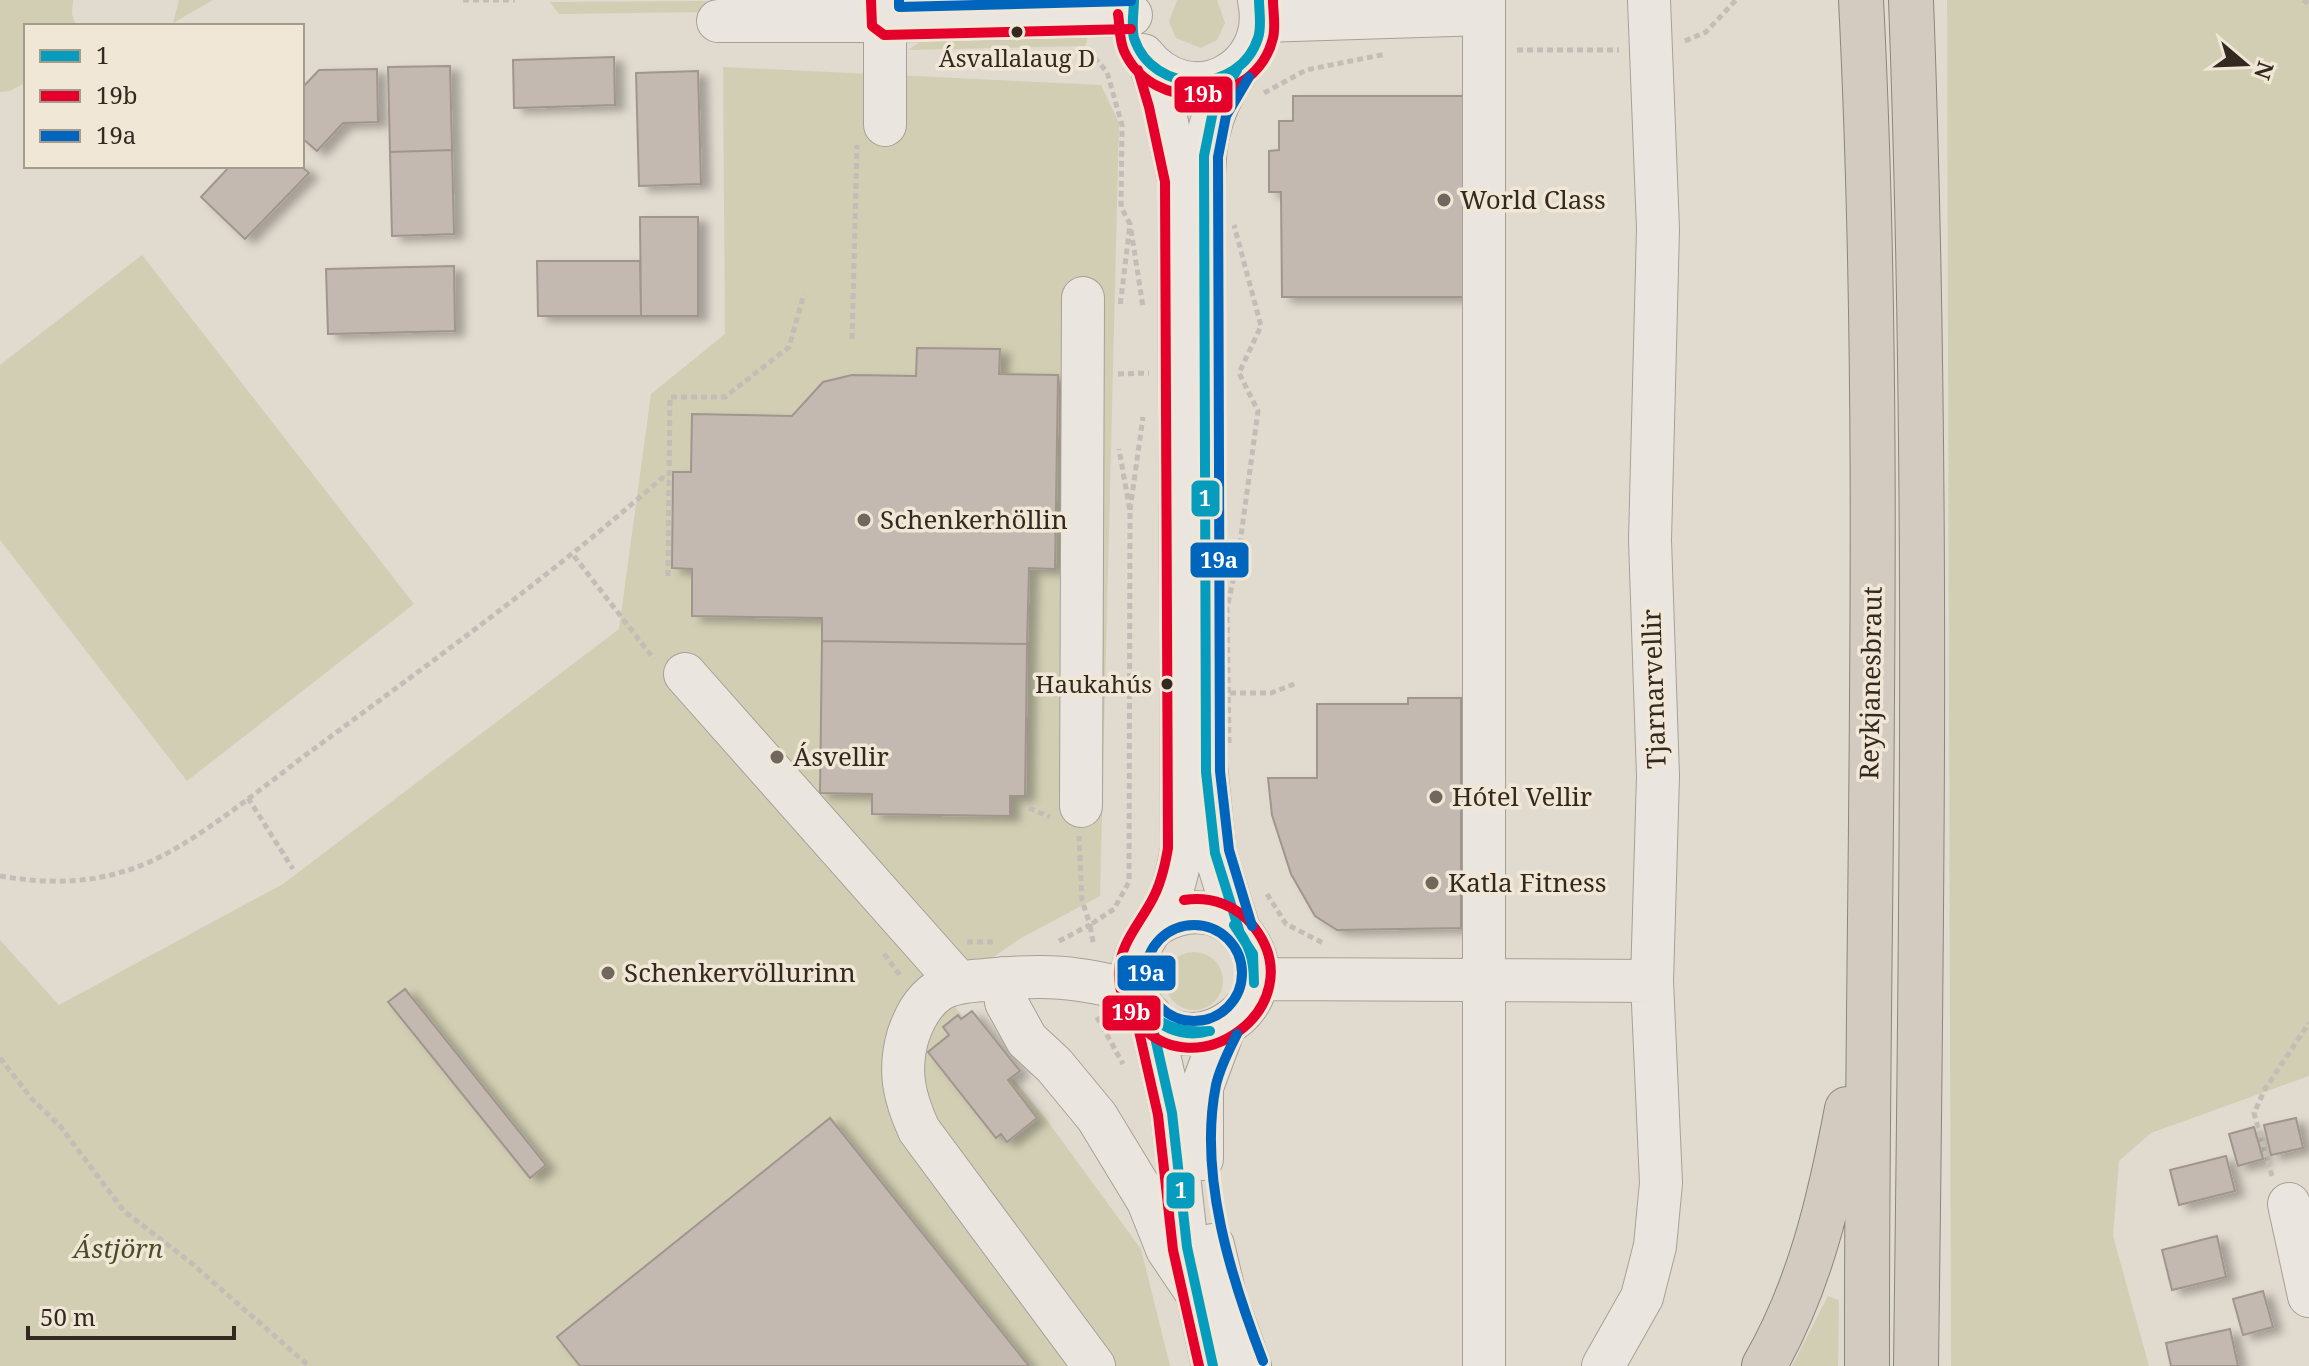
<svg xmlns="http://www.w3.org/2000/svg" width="2309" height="1366" font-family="'Noto Serif',serif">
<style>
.green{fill:#d1ceb3}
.building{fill:#c4b9b0;stroke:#a1968e;stroke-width:2;filter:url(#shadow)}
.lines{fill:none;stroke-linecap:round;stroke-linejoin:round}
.minor-casing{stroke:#a7a097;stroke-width:44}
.highway-casing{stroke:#8c857e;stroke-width:46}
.path{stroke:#c2bdb6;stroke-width:5;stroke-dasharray:6 4;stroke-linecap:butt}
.minor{stroke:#eae6df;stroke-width:42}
.highway{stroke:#d3cac0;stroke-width:44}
.bus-1-casing{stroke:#f1e7d6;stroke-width:16}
.bus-2-casing{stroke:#f1e7d6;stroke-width:16}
.bus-3-casing{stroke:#f1e7d6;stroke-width:16}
.bus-1{stroke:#059cbd;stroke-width:10}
.bus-2{stroke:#e4002b;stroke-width:10}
.bus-3{stroke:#0065bd;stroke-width:10}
.bus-dot{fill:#342920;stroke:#f1e7d6;stroke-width:3}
.poi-dot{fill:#71675d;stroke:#f1e7d6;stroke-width:3}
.labels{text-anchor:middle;stroke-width:7;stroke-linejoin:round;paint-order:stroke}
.bus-label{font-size:24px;fill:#342920;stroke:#f1e7d6}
.poi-label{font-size:26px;fill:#342920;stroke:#f1e7d6;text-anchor:start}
.street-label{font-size:26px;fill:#342920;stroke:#f1e7d6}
.park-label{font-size:26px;font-style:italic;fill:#484e2a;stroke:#f1e7d6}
.line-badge{stroke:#f1e7d6;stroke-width:3}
.badge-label{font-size:22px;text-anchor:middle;font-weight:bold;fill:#fff}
</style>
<defs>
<filter id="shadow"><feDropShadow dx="9" dy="5" stdDeviation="4" flood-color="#0004"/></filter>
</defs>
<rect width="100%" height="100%" fill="#e1dacf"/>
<path class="green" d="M0,0H73L72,14L76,26H26V82L10,91L0,92Z
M179,0H213L173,23Z
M851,0L850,10L559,14L550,2Z
M1177,0H1217L1225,23L1217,40L1201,48L1176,38L1169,22Z
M1947,0H2309V1076L2151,1133L2119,1161L2113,1236L2149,1366H1951Z
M928,37H1088L1085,46L908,50Z
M723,67L1101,85L1119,123L1100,896L1021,938L943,992L1046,1119L1141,1249L1170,1366H0V940L59,1005L283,884L619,629L651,394L725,334Z
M142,255L414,604L187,781L0,540V365Z
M1165 981a29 29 0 1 1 58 0a29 29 0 1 1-58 0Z
M1828,1296L1839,1300L1838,1366H1792Z"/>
<path class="building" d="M614,57L615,105L514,108L513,60Z
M450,66L452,150L390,152L388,67Z
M377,69L378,122L343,123L317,151L302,138V88L319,70Z
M698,71L701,184L639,186L636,73Z
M1293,96H1467V297H1282L1281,192H1269V151L1279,150V121H1293Z
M452,150L454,234L392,236L390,152Z
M230,166H301L309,173L245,239L201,197Z
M640,217H698V316H641Z
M537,261H640L641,316H538Z
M454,266L455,331L328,334L326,269Z
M917,348L1000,349L999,374L1058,375L1055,569L1029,568L1027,644L822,641V618L692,616V569L672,568L673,472H691L692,414L792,416L823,382L852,375L916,376Z
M822,641L1027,644L1025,796H1010V816L872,814V794L820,793Z
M1408,698H1461V928L1337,930L1315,916L1291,874L1272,815L1268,778H1317V704H1408Z
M405,989L546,1165L530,1178L388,1002Z
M972,1011L1020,1071L1008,1080L1037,1118L1007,1142L1001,1134L996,1138L928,1052L949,1035L943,1027L958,1015L961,1019Z
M830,1118L1029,1366H580L557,1337Z
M2296,1118L2303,1148L2271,1155L2264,1125Z
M2254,1127L2263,1159L2238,1166L2229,1134Z
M2226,1156L2235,1191L2179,1205L2170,1170Z
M2217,1236L2226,1277L2172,1290L2162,1250Z
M2263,1291L2273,1327L2243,1335L2233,1299Z
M2230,1329L2238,1366H2171L2166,1343Z"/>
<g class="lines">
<g class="minor-casing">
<path id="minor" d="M718,21H885L1131,15
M1262,21L1484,14
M1143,55C1189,114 1274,73 1259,0
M1151,66L1163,103L1179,181L1182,849C1179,865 1176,881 1170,896C1156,930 1120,956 1137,996C1173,1078 1292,1012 1248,942C1227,908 1189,905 1157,924
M885,125V0
M1204,209C1203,152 1204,119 1237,70
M685,674L959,983
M1206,767L1215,853L1239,930
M1081,806L1083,298
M1003,978L1006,1002L1027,1040L1054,1065L1097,1117L1148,1201L1167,1249L1194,1289
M1256,979L1652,981
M1150,1015L1172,1113L1187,1247L1213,1366
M1202,1159V1087L1224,1028
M2289,1204L2309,1296
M1213,1245L1226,1300L1250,1366
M1094,1366L919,1130C904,1097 898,1071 908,1036C914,1018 922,1002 938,991C951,982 970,981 985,980C1045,974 1077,976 1136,992
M1484,1366V0
M1603,1366L1642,1297L1655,1246L1661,1183L1652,981L1658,776L1650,540L1658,229L1649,0"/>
</g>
<g class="highway-casing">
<path id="highway" d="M1861,0C1884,455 1866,911 1867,1366
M1911,0C1928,455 1922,911 1916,1366
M1764,1366C1810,1286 1830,1199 1847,1109"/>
</g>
<path class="path" d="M463,0H515
M2303,0L2309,4
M1685,41L1706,32L1736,0
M1088,50L1107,72L1122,125L1121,207L1130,224L1120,307
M1517,50H1619
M1264,93L1306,70L1386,54
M1131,230L1143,307
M852,339L857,145
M1118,374L1149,373
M1130,510L1143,417
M574,556L654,659
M668,576L670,397H725L789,347L804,294
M1230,693H1271L1297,683
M1229,743L1227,608L1238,558L1258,411L1239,373L1261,326L1234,225
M248,798L293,869
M1029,808L1050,817
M0,876C47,884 92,884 137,867C193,847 268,782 318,746C435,659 552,575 662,478L669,479
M1267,894L1286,924L1323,943
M1059,941L1090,925L1082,900L1079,836
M967,942H997
M1093,942L1090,925L1114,909L1129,882L1130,511L1119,449
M884,954L902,978
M1097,1017L1123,1064
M0,1058L32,1099L60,1126L124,1211L190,1262L309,1366
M2272,1176L2254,1113L2265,1089L2309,1023"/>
<use href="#minor" class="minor"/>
<use href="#highway" class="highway"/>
<g class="bus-1-casing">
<path id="bus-1" d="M1134,0C1134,11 1131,27 1134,38C1153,96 1240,95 1258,38C1262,27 1259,11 1259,0
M1237,70L1213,111L1204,156L1206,772L1215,853L1239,930
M1234,925L1253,954L1254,983
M1234,925C1249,943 1254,959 1254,983
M1149,1014C1169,1029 1186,1033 1210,1031
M1149,1014C1166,1031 1187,1037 1210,1031
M1150,1015L1172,1113L1187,1247L1213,1366"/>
</g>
<g class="bus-2-casing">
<path id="bus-2" d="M871,0L872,26L884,35L1131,29
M1118,14C1120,25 1119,40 1124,51C1153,115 1256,108 1273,38C1276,26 1273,12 1273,0
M1138,70L1149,107L1165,182L1168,848C1165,866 1161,884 1152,900C1140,923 1120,944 1119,971C1118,989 1124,1002 1134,1017C1190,1096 1316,1007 1254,927C1237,905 1211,896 1184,900
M1136,1018L1158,1115L1173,1250L1199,1366"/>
</g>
<g class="bus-3-casing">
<path id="bus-3" d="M899,0V7L1131,1
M1249,77L1226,116L1218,157L1220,771L1229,850L1252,926
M1146 973a48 48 0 1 1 96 0a48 48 0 1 1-96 0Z
M1237,1034C1229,1050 1220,1067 1216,1085C1198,1175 1231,1278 1263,1361"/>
</g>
<use href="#bus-1" class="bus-1"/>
<use href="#bus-2" class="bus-2"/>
<use href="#bus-3" class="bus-3"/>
</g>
<g class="bus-dot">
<circle cx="1017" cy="32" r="7"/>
<circle cx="1167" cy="684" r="7"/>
</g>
<g class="poi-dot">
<circle cx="1444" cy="200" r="8"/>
<circle cx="864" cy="520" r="8"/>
<circle cx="777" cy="757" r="8"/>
<circle cx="1436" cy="797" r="8"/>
<circle cx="1432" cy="883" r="8"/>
<circle cx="608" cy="973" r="8"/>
</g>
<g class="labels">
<g class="bus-label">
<text x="1017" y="67">Ásvallalaug D</text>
<text x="1152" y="693" text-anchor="end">Haukahús</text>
</g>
<g class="poi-label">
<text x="1460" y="209">World Class</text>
<text x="880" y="529">Schenkerhöllin</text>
<text x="793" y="766">Ásvellir</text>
<text x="1452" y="806">Hótel Vellir</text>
<text x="1448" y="892">Katla Fitness</text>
<text x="624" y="982">Schenkervöllurinn</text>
</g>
<g class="street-label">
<text transform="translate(1871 683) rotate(-89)" y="9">Reykjanesbraut</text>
<text transform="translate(1654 689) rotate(-92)" y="9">Tjarnarvellir</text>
</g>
<g class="park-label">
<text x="118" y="1258">Ástjörn</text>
</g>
</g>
<g class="line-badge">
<rect x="1173" y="75" width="61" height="39" rx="8" fill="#e4002b"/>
<rect x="1190" y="479" width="31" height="39" rx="8" fill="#059cbd"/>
<rect x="1189" y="541" width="61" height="38" rx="8" fill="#0065bd"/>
<rect x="1116" y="954" width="61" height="38" rx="8" fill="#0065bd"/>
<rect x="1101" y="994" width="61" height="38" rx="8" fill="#e4002b"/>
<rect x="1165" y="1171" width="31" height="39" rx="8" fill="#059cbd"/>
</g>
<g class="badge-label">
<text x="1203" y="102">19b</text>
<text x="1205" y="506">1</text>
<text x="1219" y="568">19a</text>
<text x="1146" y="981">19a</text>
<text x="1131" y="1020">19b</text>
<text x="1181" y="1198">1</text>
</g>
<rect x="24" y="24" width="280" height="144" fill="#f1e7d6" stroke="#a59b8d" stroke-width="2"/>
<rect x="40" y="50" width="40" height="12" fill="#059cbd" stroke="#a59b8d" stroke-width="2"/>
<text x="96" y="64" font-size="24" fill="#342920">1</text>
<rect x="40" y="90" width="40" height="12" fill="#e4002b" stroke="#a59b8d" stroke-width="2"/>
<text x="96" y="104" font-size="24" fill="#342920">19b</text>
<rect x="40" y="130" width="40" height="12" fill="#0065bd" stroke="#a59b8d" stroke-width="2"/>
<text x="96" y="144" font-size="24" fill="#342920">19a</text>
<g transform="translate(2245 64) rotate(109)" stroke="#f1e7d6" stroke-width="6" paint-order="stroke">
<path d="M0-6L14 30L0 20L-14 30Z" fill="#342920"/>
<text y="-12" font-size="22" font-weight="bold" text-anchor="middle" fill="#342920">N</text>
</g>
<path d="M28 1326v12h206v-12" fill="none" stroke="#342920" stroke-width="4"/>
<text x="40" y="1326" font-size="24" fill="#342920" stroke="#f1e7d6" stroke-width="6" paint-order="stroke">50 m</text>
</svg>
